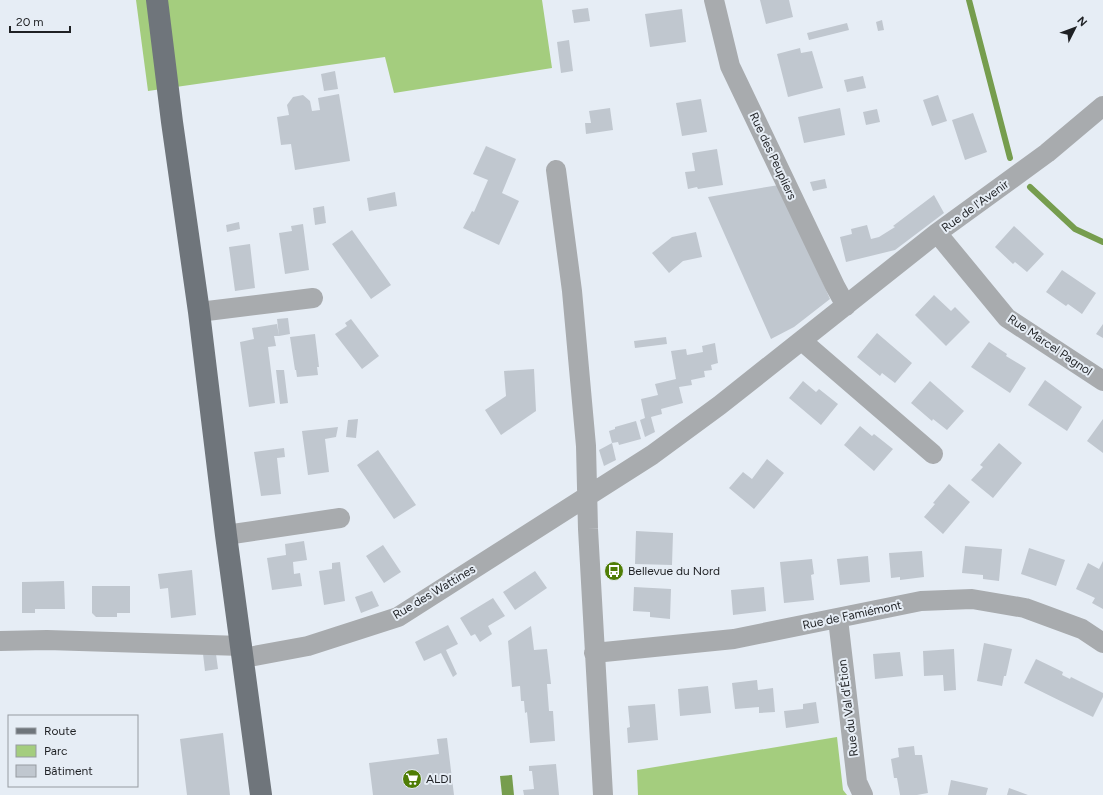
<svg xmlns="http://www.w3.org/2000/svg" width="1103" height="795" font-family="Figtree,sans-serif">
<style>
.green{fill:#a4cd7e}
.water{fill:#769d4e}
.lines{fill:none;stroke-linecap:round;stroke-linejoin:round}
.stream{stroke:#769d4e;stroke-width:6}
.building{fill:#c0c7cf}
.minor{stroke:#a8abae;stroke-width:20}
.major{stroke:#6f757b;stroke-width:22}
.labels{text-anchor:middle;stroke-width:4;stroke-linejoin:round;paint-order:stroke}
.street-label{font-size:12px;fill:#1f2124;stroke:#e6edf5}
.poi-label{font-size:12px;fill:#1f2124;stroke:#e6edf5;text-anchor:start}
</style>
<rect width="100%" height="100%" fill="#e6edf5"/>
<path class="green" d="M136,0H542L552,68L394,93L385,57L148,91Z
M837,737L843,790L847,795H638L637,770Z"/>
<path class="water" d="M512,775L514,795H502L500,776Z"/>
<g class="lines">
<path class="stream" d="M969,0L1010,158
M1030,187L1075,229L1103,242"/>
</g>
<path class="building" d="M760,0H789L793,17L766,24Z
M588,8L590,21L574,23L572,10Z
M682,9L686,42L650,47L645,14Z
M882,20L884,30L878,31L876,22Z
M847,23L849,30L809,40L807,33Z
M569,40L573,71L561,73L557,42Z
M800,48L801,53L812,51L823,88L788,97L777,54Z
M335,71L338,89L324,91L321,74Z
M863,76L866,88L847,92L844,80Z
M339,94L350,161L295,170L291,144L281,145L277,117L289,115L287,105L293,97L303,95L310,101L312,111L320,110L318,98Z
M938,95L947,121L932,126L923,100Z
M701,99L707,132L682,136L676,103Z
M610,108L613,130L586,134L585,123H591L589,111Z
M840,108L845,135L804,143L798,117Z
M877,109L880,122L866,125L863,112Z
M973,113L987,152L965,160L952,120Z
M486,146L516,159L502,193L519,201L499,245L463,228L472,211L474,212L488,180L473,174Z
M717,149L723,185L698,189L697,187L688,189L685,172L695,171L692,153Z
M825,179L827,188L813,191L810,182Z
M779,185L830,299L794,327L771,339L708,197Z
M395,192L397,206L369,211L367,198Z
M934,195L944,213L895,250L846,262L840,237L852,234L851,229L867,225L871,239L879,237L895,227L893,226Z
M324,206L326,223L315,225L313,208Z
M239,222L240,229L227,232L226,225Z
M303,224L309,270L285,274L279,233L292,231L291,226Z
M1014,226L1044,254L1027,272L1015,262L1013,264L995,247Z
M352,230L391,285L371,299L332,244Z
M696,232L702,257L683,261L669,273L652,253L672,237Z
M250,244L255,288L235,291L229,247Z
M1062,270L1096,293L1082,314L1068,304L1066,306L1046,292Z
M934,295L951,311L955,307L970,322L946,346L915,315Z
M288,318L290,334L279,336L277,319Z
M351,319L379,356L362,369L335,334L347,326L345,323Z
M277,324L279,336H274L276,346L268,347L275,403L249,407L240,342L254,339L252,328Z
M1103,324V338L1096,334Z
M877,333L912,363L895,383L882,373L880,376L857,357Z
M315,334L319,367H317L318,375L297,377L296,370H295L290,337Z
M666,337L667,344L635,348L634,341Z
M989,342L1007,354L1006,356L1026,368L1010,393L971,367Z
M715,343L718,363L711,365L712,370L704,371L705,377L691,380L692,385L679,387L683,403L661,409L662,414L651,417L655,432L645,437L640,420L645,418L641,399L658,395L655,384L676,379L671,351L686,349L687,355L703,352L702,346Z
M534,369L536,411L501,435L485,410L506,396L504,371Z
M276,370H284L288,403L280,404Z
M1045,380L1082,407L1067,431L1028,405Z
M803,381L816,392L819,389L838,404L821,425L789,398Z
M930,381L964,411L947,430L933,419L932,421L911,403Z
M358,419L356,438L346,437L348,420Z
M1103,419V453L1087,441Z
M636,421L641,439L619,445L618,442L612,443L609,431L615,429V427Z
M860,426L872,436L874,434L893,449L874,471L844,445Z
M338,427L336,437L325,439L329,472L308,475L302,431Z
M612,443L616,460L604,466L599,450Z
M999,443L1022,463L993,498L971,480L983,467L980,465Z
M284,448L285,457L277,458L281,494L261,496L254,452Z
M378,450L416,505L394,519L357,465Z
M767,459L784,473L754,509L729,488L743,472L752,479Z
M949,484L970,502L943,534L924,517L935,504L933,503Z
M636,531L673,533L672,565L635,564Z
M304,541L307,560L293,562L294,574L300,573L302,586L272,590L267,558L286,555L285,544Z
M383,545L401,572L384,583L366,556Z
M965,546L1002,549L999,581L983,579V575L962,573Z
M1029,548L1065,560L1056,586L1021,574Z
M922,551L924,577L900,580V577L891,578L889,553Z
M868,556L870,582L840,585L837,559Z
M812,559L814,574L811,575L814,600L784,603L780,562Z
M1103,561V609L1092,603L1095,598L1076,589L1088,563L1099,569Z
M340,562L345,601L324,605L319,571L332,569V563Z
M192,570L196,615L171,618L168,588L160,589L158,574Z
M535,571L547,588L515,610L503,592Z
M64,581L65,609H35V613H22V582Z
M92,586H130V613H117V617H96L92,613Z
M634,587L671,589L670,619L650,617V612L633,611Z
M764,587L766,611L733,615L731,590Z
M372,591L379,606L361,613L355,597Z
M493,598L505,616L488,626L492,634L480,642L475,634L471,636L460,618Z
M448,625L458,644L446,650L457,674L453,677L441,653L424,661L415,642Z
M531,626L534,650L547,649L551,684H547L549,711H553L555,741L530,743L527,712L525,713L524,701H521L520,686L512,687L508,641Z
M984,643L1012,649L1006,676H1004L1002,686L977,681Z
M954,649L956,690L944,691L943,675L924,676L923,651Z
M900,652L903,676L875,679L873,654Z
M203,654H216L218,669L205,671Z
M1036,659L1063,672L1062,675L1070,679L1071,677L1103,693V697L1093,717L1024,683Z
M757,680L758,690L773,688L775,712L759,713V707L735,709L732,683Z
M708,686L711,713L680,716L678,689Z
M816,702L819,723L786,728L784,711L803,709V704Z
M655,704L658,740L628,743L627,728L630,727L628,706Z
M223,733L230,795H187L180,739Z
M447,738L454,795H373L369,763L439,754L437,739Z
M914,746L915,755H922L928,793L917,795H900L897,778H894L891,759L899,757L898,748Z
M556,764L559,795H524L523,790L534,789L532,771H529V766Z
M951,780L988,788L986,795H948Z
M1009,788L1028,795H1007Z"/>
<g class="lines">
<path class="minor" d="M714,0L730,66L835,286L846,306
M556,170L572,291L586,446L588,529L603,795
M937,233L1007,318L1103,381
M199,312L313,298
M802,341L933,454
M226,535L340,518
M838,619L857,782L863,795
M0,641L47,640L242,646
M594,653L734,639L921,601L972,599L1025,608L1082,629L1103,643
M243,658L308,646L398,617L652,455L720,405L937,233L1047,153L1103,106"/>
<path class="major" d="M157,0L172,122L199,312L226,535L261,795"/>
</g>
<defs>
<g id="bus-disc" transform="scale(1)"><circle r="9.5" fill="#4f7d05" stroke="#e6edf5"/><path d="M-5-6H5V4H4V6H2V4H-2V6H-4V4H-5ZM-3.5-4V0h7V-4ZM-3.5 1.2v1.5H-2V1.2ZM2 1.2v1.5H3.5V1.2Z" fill="#fff"/></g>
<g id="supermarket-disc" transform="scale(1)"><circle r="9.5" fill="#4f7d05" stroke="#e6edf5"/><path d="M-6-5.5h2.5l.6 2H6L4.5 2H-2.5L-4.4-4H-6ZM-1.5 3.2a1.3 1.3 0 1 0 .1 0ZM3 3.2a1.3 1.3 0 1 0 .1 0Z" fill="#fff"/></g>
</defs>
<g fill-rule="evenodd">
<use href="#bus-disc" x="614" y="571"/>
<use href="#supermarket-disc" x="412" y="779"/>
</g>
<g class="labels">
<g class="street-label">
<text transform="translate(773 156) rotate(65)" y="4">Rue des Peupliers</text>
<text transform="translate(975 206) rotate(-36)" y="4">Rue de l'Avenir</text>
<text transform="translate(1050 345) rotate(34)" y="4">Rue Marcel Pagnol</text>
<text transform="translate(434 592) rotate(-31)" y="4">Rue des Wattines</text>
<text transform="translate(852 615) rotate(-12)" y="4">Rue de Famiémont</text>
<text transform="translate(848 708) rotate(-97)" y="4">Rue du Val d'Étion</text>
</g>
<g class="poi-label">
<text x="628" y="575">Bellevue du Nord</text>
<text x="426" y="783">ALDI</text>
</g>
</g>
<rect x="8" y="715" width="130" height="72" fill="#e6edf5" stroke="#969ba1"/>
<rect x="16" y="728" width="20" height="6" fill="#6f757b" stroke="#969ba1"/>
<text x="44" y="735" font-size="12" fill="#1f2124">Route</text>
<rect x="16" y="745" width="20" height="12" fill="#a4cd7e" stroke="#969ba1"/>
<text x="44" y="755" font-size="12" fill="#1f2124">Parc</text>
<rect x="16" y="765" width="20" height="12" fill="#c0c7cf" stroke="#969ba1"/>
<text x="44" y="775" font-size="12" fill="#1f2124">Bâtiment</text>
<g transform="translate(1075 28) rotate(48)" stroke="#e6edf5" stroke-width="3" paint-order="stroke">
<path d="M0-3L7 15L0 10L-7 15Z" fill="#1f2124"/>
<text y="-6" font-size="11" font-weight="bold" text-anchor="middle" fill="#1f2124">N</text>
</g>
<path d="M10 26v6h60v-6" fill="none" stroke="#1f2124" stroke-width="2"/>
<text x="16" y="26" font-size="12" fill="#1f2124" stroke="#e6edf5" stroke-width="3" paint-order="stroke">20 m</text>
</svg>
